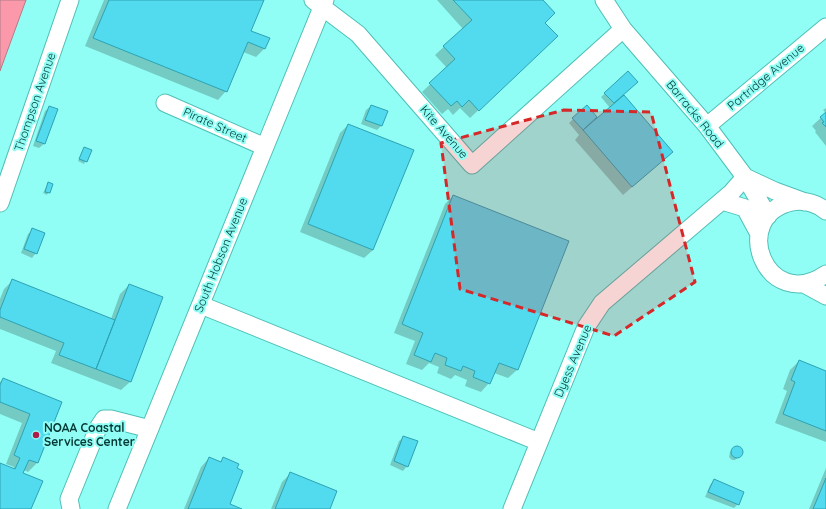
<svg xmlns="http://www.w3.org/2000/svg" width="826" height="509" font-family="Quicksand,sans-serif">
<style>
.water{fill:#fb99aa;stroke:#b17c87}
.shadow{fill:#0003}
.building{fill:#52daee;stroke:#2da3b3}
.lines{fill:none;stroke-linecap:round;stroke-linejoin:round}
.minor-casing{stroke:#4fbfb7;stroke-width:19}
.minor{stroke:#fff;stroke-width:17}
.marked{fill:#d62828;fill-opacity:0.2;stroke:#d62828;stroke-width:3;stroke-dasharray:8 5;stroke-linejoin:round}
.poi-dot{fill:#ae1c4c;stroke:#91fef5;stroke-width:1.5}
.labels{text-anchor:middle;stroke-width:4;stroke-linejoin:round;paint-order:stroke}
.street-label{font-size:12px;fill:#043835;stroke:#91fef5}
.poi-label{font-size:12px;font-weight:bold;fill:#043835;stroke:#91fef5;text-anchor:start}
</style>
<rect width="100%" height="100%" fill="#91fef5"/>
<path class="water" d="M0,0H26L0,71Z"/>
<path class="shadow" d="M104,0H263L250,32L264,49L256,57L243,52L226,91L218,100L85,46Z
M437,0H541L548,45L470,118L460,108L453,115L448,109L442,114L422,92L447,68L435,55L463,29Z
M628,72L618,99L663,160L623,195L575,140L579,135L569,123L586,107L592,124L610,108L601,97Z
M371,106L386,112L381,126L377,130L361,124L366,110Z
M50,107L44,144L39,148L33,146L45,111Z
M826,108V146L815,132L816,131L812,126L826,113L823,110Z
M348,125L373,250L364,258L300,232L340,133Z
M84,149L90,151L84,164L78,161Z
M48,183L52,185L47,195L43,193Z
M453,196L568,241L517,370L508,378L494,373L489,383L481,392L465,386L467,380L455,375L451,379L437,373L439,367L429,363L422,370L406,364L415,341L394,333L445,204Z
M33,230L36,253L32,258L21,253L28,234Z
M13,280L111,319L120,294L129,285L130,382L121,390L51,363L56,351L0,329V299L4,289Z
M799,361L826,372V442L775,423L787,391L783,389L790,370Z
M3,379L61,403L37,463L28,472L24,470L22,474L30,509H0V464L13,469L14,467L6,464L22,423L0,414V382Z
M404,437L407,466L403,471L390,465L399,441Z
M735,447H738L742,451V454L735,460H732L729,457L730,452Z
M209,458L220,462L223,459L228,505L240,509H184L201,467Z
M826,468V509H809Z
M290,474L328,509H271L282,482Z
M714,480L738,504L734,508L705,497L710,485Z"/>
<path class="building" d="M109,0H264L251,31L270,38L265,49L248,42L227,92L93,38Z
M453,0H543L555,13L545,23L558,36L479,111L469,100L462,107L457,101L451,106L429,83L455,59L443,46L472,20Z
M628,71L638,82L614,103L604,93Z
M624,95L673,152L632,187L583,130Z
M371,105L388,111L382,126L365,120Z
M587,105L597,117L583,130L572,118Z
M49,106L58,109L45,144L36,141Z
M826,112V127L822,123L824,122L820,117Z
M348,124L414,150L373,250L308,224Z
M84,147L92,150L87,162L79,159Z
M48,182L53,184L50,193L45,192Z
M453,195L569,241L518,370L499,363L490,384L473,377L475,371L463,366L461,371L445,365L447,358L435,353L431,362L414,355L423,333L402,324Z
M32,228L45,233L37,254L24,249Z
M12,279L115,320L96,369L59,355L64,343L0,317V310Z
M129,284L163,297L131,382L96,369Z
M799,360L826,371V431L783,414L795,382L791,380Z
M3,378L62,402L38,463L29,460L23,473L43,481L31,509H0V463L15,469L20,458L14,455L30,414L0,402V385Z
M403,436L418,441L408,467L394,461Z
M731 452a6 6 0 1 1 12 0a6 6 0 1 1-12 0Z
M209,457L221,462L223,457L239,464L237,468L243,471L230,504L242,509H188Z
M290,472L337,491L330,509H275Z
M826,478V509H813Z
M714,479L744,492L739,505L708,492Z"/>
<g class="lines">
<g class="minor-casing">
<path id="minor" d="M313,0L358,34L472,165L623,29
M604,0L623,29L707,126L745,177L775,191L805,202
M165,103L265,147
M707,126L826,27
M722,201L745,208L759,234
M0,203L70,0
M826,211C816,203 804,200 792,202C728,216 766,315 826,274
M804,284L826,296
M201,305L539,442
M71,509L69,499L98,428L104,419H111L150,429
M117,509L325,0
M512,509L586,327L602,303L731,193L745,177L768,216"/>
</g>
<use href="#minor" class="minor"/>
</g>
<path class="marked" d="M564,110L651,112L695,282L614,336L460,289L441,143Z"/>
<circle class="poi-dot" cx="36" cy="435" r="4"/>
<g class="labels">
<g class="street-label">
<text transform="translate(766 77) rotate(-40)" y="4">Partridge Avenue</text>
<text transform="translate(35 102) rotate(-71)" y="4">Thompson Avenue</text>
<text transform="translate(695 114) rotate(51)" y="4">Barracks Road</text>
<text transform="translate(215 125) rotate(24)" y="4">Pirate Street</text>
<text transform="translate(444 132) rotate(49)" y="4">Kite Avenue</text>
<text transform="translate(221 255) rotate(-68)" y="4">South Hobson Avenue</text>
<text transform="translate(573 361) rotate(-67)" y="4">Dyess Avenue</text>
</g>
<g class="poi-label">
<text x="44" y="432">NOAA Coastal<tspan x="44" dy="14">Services Center</tspan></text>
</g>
</g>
</svg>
